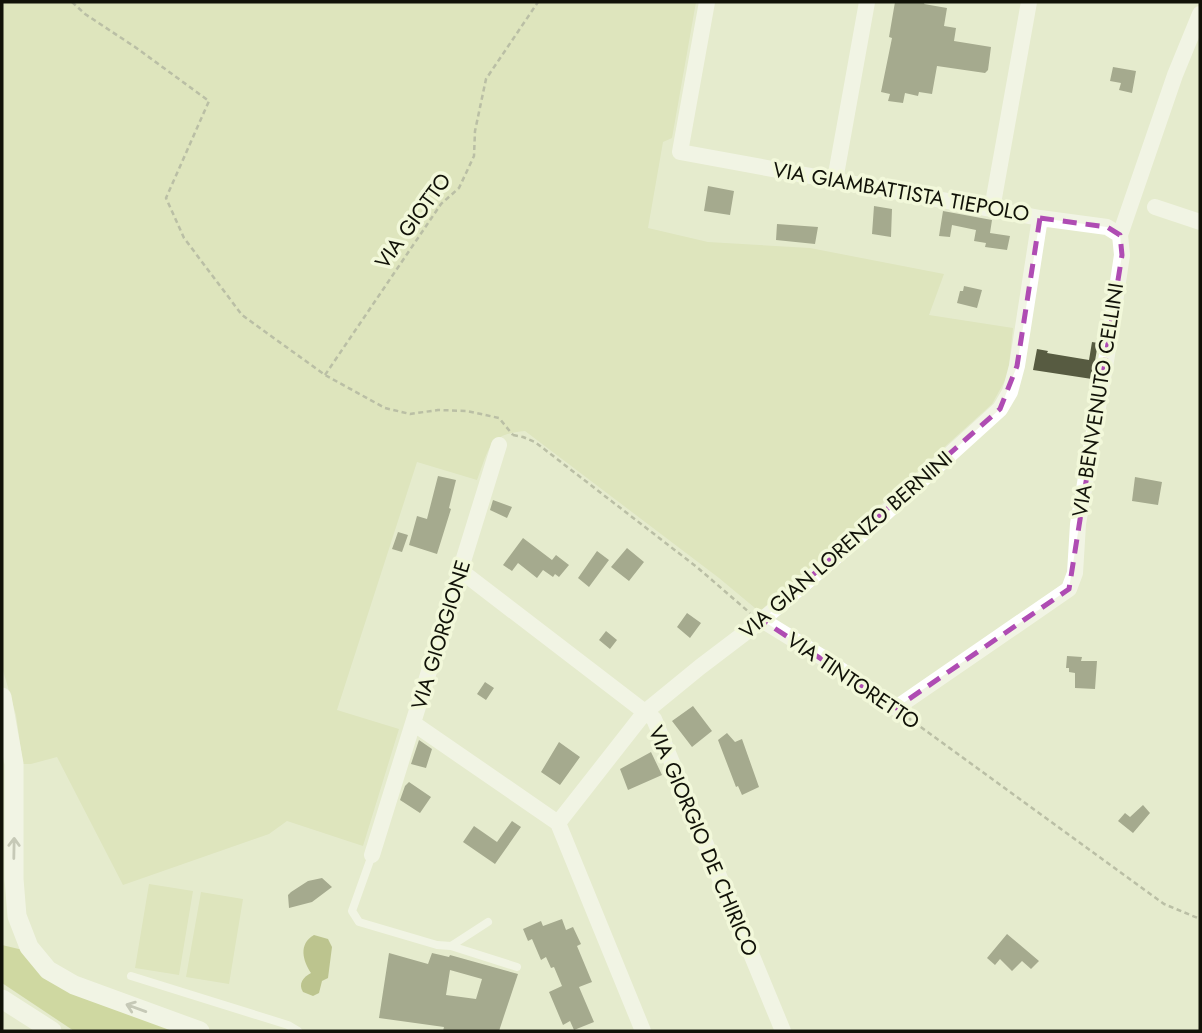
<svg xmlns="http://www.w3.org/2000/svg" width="1202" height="1033" font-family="Jost,sans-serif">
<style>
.green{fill:#d4dda9}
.forest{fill:#b4c16c}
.water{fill:#8b9641}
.building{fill:#575b41;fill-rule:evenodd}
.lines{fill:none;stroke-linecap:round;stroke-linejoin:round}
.path{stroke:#858974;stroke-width:2.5;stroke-dasharray:5 3.5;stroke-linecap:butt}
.service{stroke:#fff;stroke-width:8}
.minor{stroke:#fff;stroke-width:16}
.tertiary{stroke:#fff;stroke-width:19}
.oneway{stroke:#a0a09c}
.marked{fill:none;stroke:#af4cb3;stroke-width:5;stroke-dasharray:14 9;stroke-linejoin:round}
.labels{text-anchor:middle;stroke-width:7;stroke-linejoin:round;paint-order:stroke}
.street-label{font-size:21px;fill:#111208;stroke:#f2f8da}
</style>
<rect width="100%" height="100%" fill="#e5ebcd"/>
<path class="green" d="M2,2H696L672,138L663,142L648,228L708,242L810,248L944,274L929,315L1013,328L1008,375L992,404L761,613L719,578L525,431C488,434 489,449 477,480L417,462L337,710L399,729L363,846L287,821L269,834L123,885L57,757L31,764H23L16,715L2,667Z
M149,884L193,891L179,975L135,968Z
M201,892L243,899L229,984L186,977Z"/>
<path class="forest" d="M2,945L23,950L183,1031H74L2,983Z"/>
<path class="water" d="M314,935L328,939L332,947L328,978L322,981L319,993L313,996L303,992C298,984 303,977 311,973C303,961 298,944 314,935Z"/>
<path class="building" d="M895,2H925L924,4L947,8L944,26L956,28L954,41L991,47L988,70L985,73L937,66L932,94L919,92L918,96L905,93L903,103L888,101L890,94L881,92L892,38L889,37Z
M1113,67L1136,71L1132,93L1119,90L1121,83L1110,81Z
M708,186L734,191L730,215L704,211Z
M874,206L892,209L891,237L872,234Z
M943,211L992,220L990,233L1010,236L1007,250L985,247L986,243L974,241L976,230L952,225L950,237L939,236Z
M777,224L818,227L815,244L776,240Z
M964,286L982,290L977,308L957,303L960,291H963Z
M1092,342L1098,343L1092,379L1033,370L1037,349L1048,351L1047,353L1089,360Z
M438,476L456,480L449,508L451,509L437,554L409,545L417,516L427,519Z
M1135,477L1162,482L1158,505L1132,501Z
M493,500L512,507L507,518L490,510Z
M398,532L408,535L402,552L392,549Z
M523,538L552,560L556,555L569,565L559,577L555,574L553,577L543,570L537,578L518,563L512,571L503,565Z
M627,548L644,562L629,581L611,567Z
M597,551L609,560L589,587L578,578Z
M687,613L701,623L690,638L677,627Z
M606,631L617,640L610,649L599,640Z
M1067,656L1082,657L1081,661H1097L1095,689L1075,688V673L1069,672V668H1066Z
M485,682L494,688L486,700L477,694Z
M693,706L712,731L692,747L672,721Z
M727,733L735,742L742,739L759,787L742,795L738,786L736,787L718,740Z
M419,740L432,749L426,768L411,764Z
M559,742L580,757L560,785L541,772Z
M651,752L662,775L628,790L620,769Z
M409,782L431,797L420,813L400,800L405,786Z
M1143,805L1150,813L1133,833L1118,821L1125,813L1130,817Z
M512,821L521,827L495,864L463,842L474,826L497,842Z
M322,878L332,887L312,902L289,908L288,895L291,892L308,881Z
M562,919L566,930L573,927L581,944L577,946L592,982L579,987L594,1022L574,1030L570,1021L563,1025L549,992L562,986L554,967L551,968L546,957L541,960L532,939L528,941L523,929L541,921L543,926Z
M1007,934L1039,961L1031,969L1022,961L1012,971L1000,959L995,965L987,958Z
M389,953L428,964L432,953L449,957L450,955L518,974L499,1031H443L444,1027L379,1018ZM450,970L482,979L476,999L446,995Z"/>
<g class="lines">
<path class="path" d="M72,2L85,14L135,47L209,101L166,198L184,238L242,315L325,375L385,408L410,414L438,410L467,411L499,418L513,435
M325,375L441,204L459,188L474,156L475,131L486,79L538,2
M513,435L523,437L535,442L698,568L750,613
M907,717L1164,904L1200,919"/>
<path class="service" d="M372,855L352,911L359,922L437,945L451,946L488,922
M451,946L517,967
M131,976L288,1025L298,1031"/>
<path class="minor" d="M707,2L680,152L1040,218L1107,227L1120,235
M835,180L867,2
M1155,207L1200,222
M992,209L1029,2
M499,445L413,723L558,823L643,1031
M461,571L654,719L783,1031
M762,620L825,659L896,708L1069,589L1075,573L1078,524L1107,355L1122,255L1120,235L1175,75L1200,14
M558,823L645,712L700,667L762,620L870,527L1000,409L1010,392L1017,366L1040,218
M372,855L413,723"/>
<path class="tertiary" d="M2,697L14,764V879L17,916L29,947L48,970L74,985L200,1031
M2,999L52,1031"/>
</g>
<defs><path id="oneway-shaft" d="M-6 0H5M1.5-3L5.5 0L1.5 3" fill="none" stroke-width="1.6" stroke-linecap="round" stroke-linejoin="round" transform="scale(1.75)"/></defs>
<g class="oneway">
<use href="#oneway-shaft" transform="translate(14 848) rotate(-89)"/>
<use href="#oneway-shaft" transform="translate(136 1008) rotate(-160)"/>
</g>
<path d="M0 0H1202V1033H0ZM1040,218L1107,227L1120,235L1122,255L1069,589L896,708L762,620L1000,409L1017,366Z" fill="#e5ebcd" fill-opacity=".55" fill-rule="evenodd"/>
<path class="marked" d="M1040,218L1107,227L1120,235L1122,255L1069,589L896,708L762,620L1000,409L1017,366Z"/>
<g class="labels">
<g class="street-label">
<text transform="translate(901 192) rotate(10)" y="7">VIA GIAMBATTISTA TIEPOLO</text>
<text transform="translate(413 221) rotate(-54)" y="7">VIA GIOTTO</text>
<text transform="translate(1098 400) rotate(-81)" y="7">VIA BENVENUTO CELLINI</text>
<text transform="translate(846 545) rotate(-41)" y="7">VIA GIAN LORENZO BERNINI</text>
<text transform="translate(441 635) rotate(-73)" y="7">VIA GIORGIONE</text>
<text transform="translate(853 681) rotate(34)" y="7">VIA TINTORETTO</text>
<text transform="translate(703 841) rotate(67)" y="7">VIA GIORGIO DE CHIRICO</text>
</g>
</g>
<rect width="1202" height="1033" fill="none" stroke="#111208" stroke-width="7"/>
</svg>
